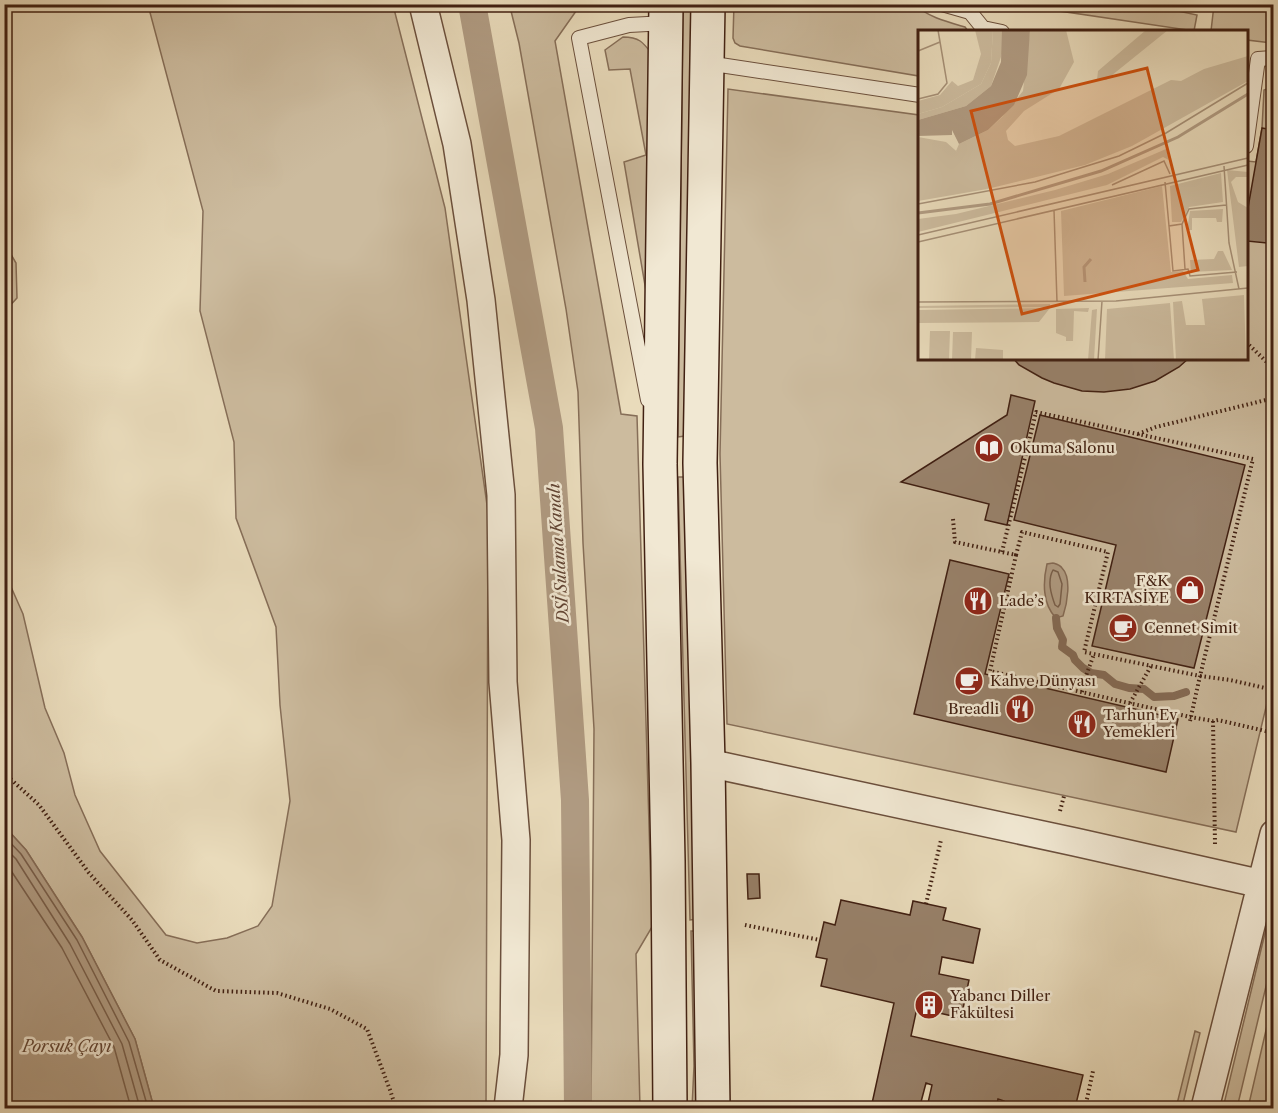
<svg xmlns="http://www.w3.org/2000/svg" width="1278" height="1113" font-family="'Libre Caslon Text',serif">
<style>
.green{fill:#ccbb9e;stroke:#866e58;stroke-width:1.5}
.forest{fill:url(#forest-firs);stroke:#866e58;stroke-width:1.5}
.water{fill:#b09b82;stroke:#846a55;stroke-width:1.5}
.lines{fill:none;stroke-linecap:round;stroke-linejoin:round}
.shore{stroke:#785e4a;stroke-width:1.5}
.stream{stroke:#846a55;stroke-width:8}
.canal{stroke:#b09b82;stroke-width:28}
.building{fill:#98816a;stroke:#412012;stroke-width:1.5;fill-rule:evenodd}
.lane-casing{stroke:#6b4f3c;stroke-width:16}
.street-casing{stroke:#6b4f3c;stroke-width:30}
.secondary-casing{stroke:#412012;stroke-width:36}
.path{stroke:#412012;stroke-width:4;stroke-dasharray:1.5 3;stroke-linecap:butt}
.lane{stroke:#f1e8d3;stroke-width:14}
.street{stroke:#f1e8d3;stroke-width:27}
.secondary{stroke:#f1e8d3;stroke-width:33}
.labels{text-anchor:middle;stroke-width:5;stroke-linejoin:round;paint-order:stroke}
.poi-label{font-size:15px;fill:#412012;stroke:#f1e8d3;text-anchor:start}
.water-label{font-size:16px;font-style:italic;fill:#624534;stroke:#f1e8d3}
.inset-river{fill:none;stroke:#b09b82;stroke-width:3}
.inset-road{fill:none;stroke:#a69077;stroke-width:1.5}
.view{fill:#cf500d;fill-opacity:0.15;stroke:#cf500d;stroke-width:3}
.inset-edge{fill:none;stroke:#412012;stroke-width:3}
</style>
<defs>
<pattern id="forest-firs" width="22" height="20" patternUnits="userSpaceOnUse" patternTransform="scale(1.5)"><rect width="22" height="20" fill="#ccbb9e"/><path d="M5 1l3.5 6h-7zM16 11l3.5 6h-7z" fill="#b0a087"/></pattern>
</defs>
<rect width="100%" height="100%" fill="#e9dbbb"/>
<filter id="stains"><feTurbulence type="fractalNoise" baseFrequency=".00333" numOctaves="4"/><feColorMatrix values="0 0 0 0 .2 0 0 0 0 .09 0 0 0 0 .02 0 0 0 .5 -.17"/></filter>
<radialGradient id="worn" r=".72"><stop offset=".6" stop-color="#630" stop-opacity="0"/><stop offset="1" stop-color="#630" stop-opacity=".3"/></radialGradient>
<path class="green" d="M581,4L555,41L621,414L637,416L652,927L636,954L640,1108H591L594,729L583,543L578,392L566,309L519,43L511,11L544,5Z
M691,4L685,436L678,437L683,5Z
M734,4L915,5C928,17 948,22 965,27L968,31L920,32L919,76L740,46L735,43L733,38Z
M1145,4L1197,15L1194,31L1053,10L1054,5Z
M148,5H393L445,208L488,512L486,1108H154L135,1039L82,937L26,850L5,827L4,571L23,614L45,708L64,753L75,795L100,851L166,935L197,943L227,938L258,926L272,906L290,801L280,705L276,627L236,518L234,442L200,311L203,211Z
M1214,5H1273V43L1247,40L1246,32L1211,31Z
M623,37C639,37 643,42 652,54L647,297L624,162L646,155L630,69L609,70L605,50Z
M1273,87L1274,674L1236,832L727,724L720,454L728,89L919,115L920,358H1246L1247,161L1256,162L1262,128L1264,90Z
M678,477H684L697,919L690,920Z
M1266,929L1273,931V957L1237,1108H1223Z
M691,931H699L700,1108H692L694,1066Z
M1273,1000V1108H1248Z
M1195,1031L1200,1033L1182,1108H1176Z"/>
<path class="forest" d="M5,244L16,263L17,298L5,311Z"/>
<path class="water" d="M1053,563C1056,564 1060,565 1062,568C1072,578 1067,604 1063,616L1056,618C1042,604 1043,581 1047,564Z
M5,827L26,850L82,937L135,1039L154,1108H5Z"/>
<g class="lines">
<path class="shore" d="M1053,570L1058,572L1062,584L1060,604L1058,607L1055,605C1051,594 1047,581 1053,570Z
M4,836L21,854L77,940L129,1042L148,1108
M4,847L16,859L70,944L122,1044L140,1108
M4,860L62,948L114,1047L131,1108"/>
<path class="stream" d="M1056,618L1057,628L1063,640L1062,647L1073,655L1075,660L1083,668L1091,673L1104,675L1115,684L1129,688L1144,689L1154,697L1174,696L1186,692"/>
<path class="canal" d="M472,4L549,428L575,800L578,1108"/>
</g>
<path class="building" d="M1262,128L1274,130V202L1267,243L1247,241L1246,243V219Z
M1013,358H1189L1179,367L1155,381L1130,389L1104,392L1082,391L1054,383L1042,378L1019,365Z
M1011,395L1035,401L1007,525L985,520L989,504L901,482L1007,415Z
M1040,415L1245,465L1194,668L1092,646L1116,545L1014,520Z
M950,560L1009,574L985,674L1178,719L1166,772L914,714Z
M747,874H759L760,898L748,899Z
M841,900L910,915L913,901L946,908L943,920L980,929L973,963L942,957L939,974L969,980L961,1018L917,1008L911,1036L1083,1075L1075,1108H1002L1004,1101L998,1099L996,1108H871L894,1003L821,986L827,959L816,957L824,922L835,925ZM926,1083L932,1085L928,1103L921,1102Z"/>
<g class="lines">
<g class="lane-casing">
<path id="lane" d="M942,4L970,12L983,28V32
M983,28L1002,32
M707,63L920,95
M1246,146L1258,59L1274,58
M648,400L579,38L629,25L666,23"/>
</g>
<g class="street-casing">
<path id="street" d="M423,4L457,144L481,300L501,495L503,682L516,840L514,1055L508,1108
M708,763L1075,842L1262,884
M1205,1108L1274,834"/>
</g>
<g class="secondary-casing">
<path id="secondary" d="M666,4L660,464L668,861L670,1108
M708,4L700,463L708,763L713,1108"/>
</g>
<path class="path" d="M1246,342L1274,369
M1138,434L1156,427L1274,398
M953,519L955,542L1016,555L990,671L1190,717L1213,721L1218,720L1274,733
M1002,552L1036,412L1253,459L1200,676L1230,680L1274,690
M1016,555L1022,532L1108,552L1084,652L1200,676L1190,721
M1082,692L1086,676L1094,654
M1130,703L1151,666
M1213,721L1215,844
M4,773L39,805L89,873L132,920L160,960L216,991L277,993L330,1009L367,1029L390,1090L396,1108
M1060,811L1064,796
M926,904L941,840
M745,925L820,940
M1085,1108L1093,1071"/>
<use href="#lane" class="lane"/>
<use href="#street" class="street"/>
<use href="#secondary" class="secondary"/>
</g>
<defs>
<g id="library-disc" transform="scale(1.5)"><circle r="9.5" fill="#8f2418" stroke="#f1e8d3"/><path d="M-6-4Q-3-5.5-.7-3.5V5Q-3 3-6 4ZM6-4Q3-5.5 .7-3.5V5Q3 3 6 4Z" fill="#fff"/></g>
<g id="shop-disc" transform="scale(1.5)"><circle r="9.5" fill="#8f2418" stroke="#f1e8d3"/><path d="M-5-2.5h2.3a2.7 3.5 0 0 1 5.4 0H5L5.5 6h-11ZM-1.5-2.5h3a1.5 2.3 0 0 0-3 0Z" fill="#fff"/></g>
<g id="restaurant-disc" transform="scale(1.5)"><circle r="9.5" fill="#8f2418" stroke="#f1e8d3"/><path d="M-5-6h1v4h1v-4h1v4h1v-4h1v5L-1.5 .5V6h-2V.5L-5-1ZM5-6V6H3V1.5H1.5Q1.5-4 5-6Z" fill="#fff"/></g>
<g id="cafe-disc" transform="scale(1.5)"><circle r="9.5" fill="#8f2418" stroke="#f1e8d3"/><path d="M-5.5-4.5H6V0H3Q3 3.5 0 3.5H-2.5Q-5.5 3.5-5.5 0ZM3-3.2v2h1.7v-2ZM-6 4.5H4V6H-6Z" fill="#fff"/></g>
<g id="building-disc" transform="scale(1.5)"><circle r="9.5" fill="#8f2418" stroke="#f1e8d3"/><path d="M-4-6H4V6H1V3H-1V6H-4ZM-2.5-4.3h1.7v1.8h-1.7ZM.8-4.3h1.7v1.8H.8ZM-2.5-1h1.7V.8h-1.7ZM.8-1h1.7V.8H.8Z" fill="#fff"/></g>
</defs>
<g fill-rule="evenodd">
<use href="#library-disc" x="989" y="448"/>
<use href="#shop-disc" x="1190" y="590"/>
<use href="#restaurant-disc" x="978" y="601"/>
<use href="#cafe-disc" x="1123" y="628"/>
<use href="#cafe-disc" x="969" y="681"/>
<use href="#restaurant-disc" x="1020" y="709"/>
<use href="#restaurant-disc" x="1082" y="724"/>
<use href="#building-disc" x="929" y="1005"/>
</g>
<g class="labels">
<g class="poi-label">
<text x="1010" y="453">Okuma Salonu</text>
<text x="1169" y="586" text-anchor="end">F&amp;K<tspan x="1169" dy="17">KIRTASİYE</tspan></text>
<text x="999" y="606">Lade’s</text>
<text x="1144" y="633">Cennet Simit</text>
<text x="990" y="686">Kahve Dünyası</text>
<text x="999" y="714" text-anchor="end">Breadli</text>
<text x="1103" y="720">Tarhun Ev<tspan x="1103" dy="17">Yemekleri</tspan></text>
<text x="950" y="1001">Yabancı Diller<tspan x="950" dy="17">Fakültesi</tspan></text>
</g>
<g class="water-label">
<text transform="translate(558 553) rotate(-94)" y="6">DSİ Sulama Kanalı</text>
<text x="67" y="1052">Porsuk Çayı</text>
</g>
</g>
<g transform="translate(918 30)">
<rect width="330" height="330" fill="#e9dbbb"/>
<path d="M75,0H84V24L73,56L48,76L0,90V84L24,77L63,54L73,33ZM112,0H148L156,32L141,59L106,81L88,101L90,110L97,116L141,106L253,50L263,51L286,39L330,26V51L214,116L167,135L69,159L38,121L41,114L70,100L84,87L105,61ZM248,119L251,130L245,127L189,155L0,202V189L38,184L137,160L190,144ZM309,140L330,142V147H318L313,152L320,172L330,178V236L321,237ZM303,143L305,172L271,177L263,192H254L252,156ZM244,156L253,242L265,241L270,249L314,245L315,253L146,266L143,181ZM305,179L304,192H299L298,188H274V200H269L272,181ZM300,221H305L314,240L273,242L272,230L296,229ZM252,273L256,330H187L189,279ZM132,274V277L0,278V276ZM132,278L121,292L0,293V280ZM171,278L170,282L156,281L155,311H148V307L138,303V279ZM179,279L176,330H170L174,280ZM12,301H32L31,330H11ZM35,302H54L53,330H34ZM58,318L85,320V330H57Z" fill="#ccbb9e"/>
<path d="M228,0H250L188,50H179L180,41ZM326,265L328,330H258L255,272L264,271L268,295H287L284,269ZM218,302L226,308L240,306L248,325L240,330H187L192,310L206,314L210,304Z" fill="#ccbb9e"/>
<path d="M57,0H75L73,33L63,54L24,77L0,84V71L22,65L34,51L40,56L55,50L63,24ZM0,107L28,112L62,142L69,159L0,171Z" fill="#ccbb9e"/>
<path d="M84,0H112L109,45L96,75L70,100L41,114L34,100V105L0,106V90L48,76L73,56L83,32Z" fill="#b09b82"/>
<path class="inset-river" d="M0,183L72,174L183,141L260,107L330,64M167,252L166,237L173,229"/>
<path class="inset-road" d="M0,21L22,12M0,69L20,64L29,53L20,0M306,136L311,213L321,259M247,152L251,196M194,155L246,131L252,144M0,174L117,152L201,126L248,103L330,53M308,175L271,179L264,194L251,196L255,241L270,239L272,246L319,242M136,180L139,272M264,194L267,239M0,205L330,128M0,212L330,135M0,272L198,271L330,258M180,330L184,271"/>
<path class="view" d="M229,38L280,240L104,284L53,81Z"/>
<rect width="330" height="330" class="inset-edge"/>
</g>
<rect width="1278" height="1113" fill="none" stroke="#e9dbbb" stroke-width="24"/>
<rect x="6" y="6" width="1266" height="1101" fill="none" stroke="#412012" stroke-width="3"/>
<rect x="12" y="12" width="1254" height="1089" fill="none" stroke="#412012" stroke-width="1.5"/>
<rect width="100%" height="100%" filter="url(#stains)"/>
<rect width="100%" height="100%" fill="url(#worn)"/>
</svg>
